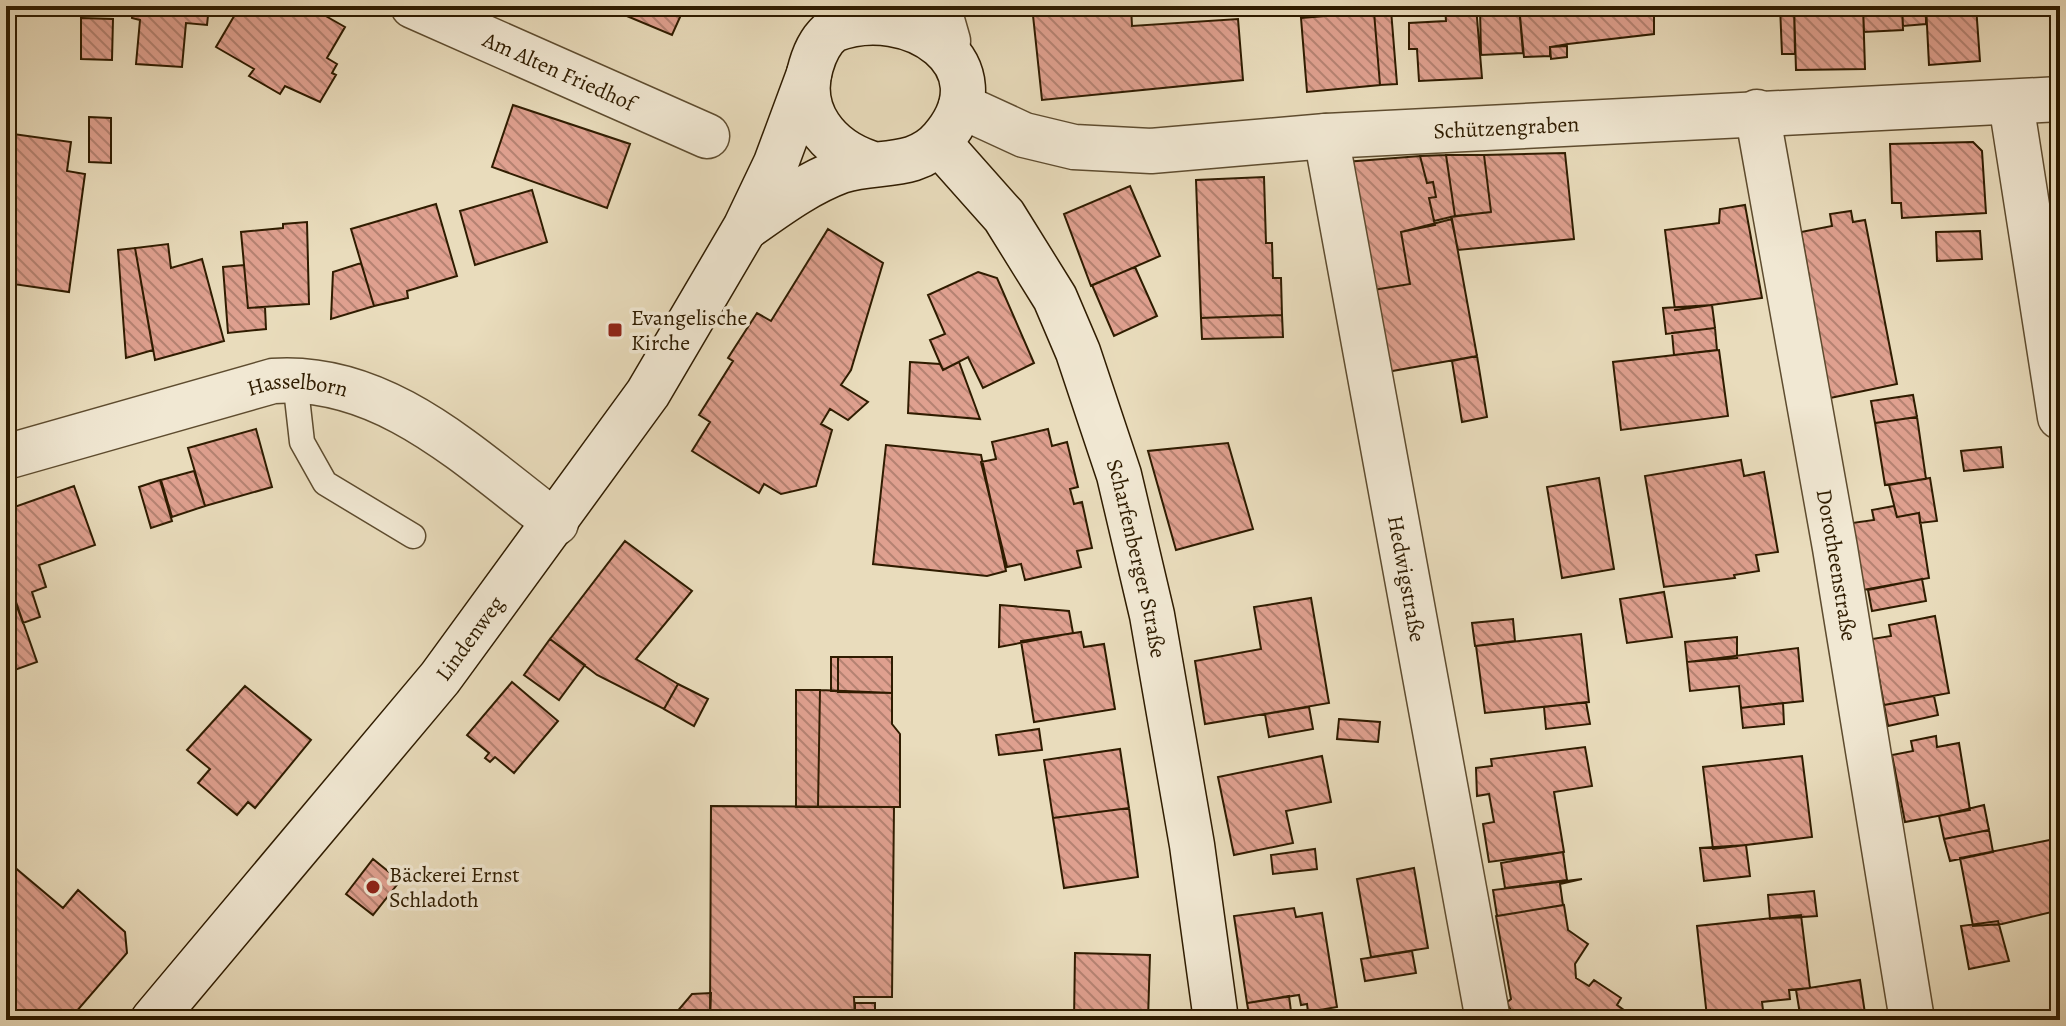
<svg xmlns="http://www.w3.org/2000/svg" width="2066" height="1026" font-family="Alegreya,serif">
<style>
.building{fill:url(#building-back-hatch);stroke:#2f1c00;stroke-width:2}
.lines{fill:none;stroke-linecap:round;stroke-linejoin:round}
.lane-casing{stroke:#5e4c2f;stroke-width:27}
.street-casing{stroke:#5e4c2f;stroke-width:47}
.secondary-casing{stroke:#2f1c00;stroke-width:47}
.lane{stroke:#f1e8d3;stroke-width:24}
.street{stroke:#f1e8d3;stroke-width:44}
.secondary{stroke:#f1e8d3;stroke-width:44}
.poi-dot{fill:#8f2418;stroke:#f1e8d3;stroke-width:3}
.labels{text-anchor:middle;stroke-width:7;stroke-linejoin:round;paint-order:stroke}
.street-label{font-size:22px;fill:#2f1c00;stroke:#f1e8d3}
.poi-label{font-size:22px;fill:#2f1c00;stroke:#f1e8d3;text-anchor:start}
</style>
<defs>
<pattern id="building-back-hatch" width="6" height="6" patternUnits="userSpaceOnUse" patternTransform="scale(2)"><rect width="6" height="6" fill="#dfa08f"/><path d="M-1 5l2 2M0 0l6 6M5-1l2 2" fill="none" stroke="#b58272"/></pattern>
</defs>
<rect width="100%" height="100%" fill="#e9dcbc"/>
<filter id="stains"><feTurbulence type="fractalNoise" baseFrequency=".0025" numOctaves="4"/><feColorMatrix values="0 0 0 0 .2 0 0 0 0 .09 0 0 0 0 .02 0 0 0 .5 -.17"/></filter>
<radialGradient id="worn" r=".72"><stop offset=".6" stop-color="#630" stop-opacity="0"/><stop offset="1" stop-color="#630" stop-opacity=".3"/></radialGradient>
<path class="building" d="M133,6H209L207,25L186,23L182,67L136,64L140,20L132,18Z
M240,6H317V11L345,27L327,58L337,64L332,73L336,75L320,102L285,86L280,94L249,76L254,69L216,47Z
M603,6H685L672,35Z
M1032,6H1131L1132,26L1238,19L1243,80L1042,100Z
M1266,6H1291L1292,12L1267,15Z
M1445,6H1476L1482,78L1419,81L1417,49H1409V23L1446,21Z
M1519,6H1654V34L1568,44L1550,47V56L1524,57Z
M1519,6L1523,53L1481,55L1480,7Z
M1780,6H1794L1795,54H1782Z
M1794,6H1863L1865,69L1796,70Z
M1863,6H1902L1903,30L1864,32Z
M1902,6H1926V24L1903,26Z
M1926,6H1976L1980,61L1929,65Z
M1391,10L1397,84L1380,85L1374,12Z
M1374,12L1380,85L1307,92L1301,18Z
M81,18L113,19L112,60L81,59Z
M1567,46V57L1551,59L1550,47Z
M513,105L630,144L607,208L492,167Z
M89,117L111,118V163L89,162Z
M6,133L71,142L67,171L85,174L69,292L6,283Z
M1973,142L1982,151L1986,213L1902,218L1901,203H1892L1890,144Z
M1565,153L1574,239L1458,250L1451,217L1491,212L1484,155Z
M1446,155L1455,216L1434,221L1429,198L1436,197L1433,182L1427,183L1420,156Z
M1446,155H1484L1491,212L1455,216Z
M1420,156L1427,183L1433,182L1436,197L1429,198L1435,225L1401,232L1410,284L1367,291L1345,162Z
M1264,177L1266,243H1272L1273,278H1281L1282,315L1201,318L1196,180Z
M1130,186L1160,256L1091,286L1064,214Z
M532,190L547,242L475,265L460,211Z
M436,204L457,276L407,291L408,298L374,306L351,229Z
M1745,205L1762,298L1675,310L1665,230L1719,223L1720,209Z
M1851,211L1853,222L1865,220L1897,384L1830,398L1801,232L1832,226L1830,214Z
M1452,219L1477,356L1381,373L1367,291L1410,284L1401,232Z
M307,222L309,304L248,308L241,232L283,228V224Z
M828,229L883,263L851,370L841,385L868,402L848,420L830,409L821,424L832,430L816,486L781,494L764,484L759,493L692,451L710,422L699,415L733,361L728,358L746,330L757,313L771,321Z
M1980,231L1982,259L1937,261L1936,232Z
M168,244L171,268L202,259L224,341L155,360L135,248Z
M135,248L153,350L126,358L118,250Z
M361,263L374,306L331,319L333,272Z
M244,265L248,308L265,307L266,329L228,333L223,267Z
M1135,267L1157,316L1114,336L1092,285Z
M978,272L997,278L1034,363L983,388L968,357L943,370L930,340L945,334L928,295Z
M1712,305L1715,328L1666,334L1663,308Z
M1282,315L1283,337L1202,339L1201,318Z
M1715,328L1717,350L1674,355L1672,333Z
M1719,350L1728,416L1621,430L1613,362Z
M1477,356L1487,417L1462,422L1452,361Z
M910,362L940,364L943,370L959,362L980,419L908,413Z
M1913,395L1917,417L1875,423L1871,401Z
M1917,417L1926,479L1885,485L1875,423Z
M256,429L272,487L205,506L188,448Z
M1048,429L1052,446L1067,442L1078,487L1070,489L1074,504L1082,502L1092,548L1077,551L1081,567L1025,580L1021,564L1007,567L981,462L996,459L992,442Z
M1228,443L1253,529L1176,550L1148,451Z
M886,445L981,455L1006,571L987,576L873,564Z
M2001,447L2003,467L1964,471L1961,451Z
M1741,460L1744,476L1764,472L1778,552L1756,555L1759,571L1734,575L1735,578L1664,587L1645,476Z
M194,471L205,506L172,517L161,480Z
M1599,478L1614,569L1562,578L1547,487Z
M1930,478L1937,521L1920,523L1919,513L1897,517L1889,485Z
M160,480L172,521L151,528L139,487Z
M74,486L95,545L39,565L46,587L32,592L40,617L23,623L6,577V510Z
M1894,506L1897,517L1919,513L1929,578L1863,590L1852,523L1874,520L1872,510Z
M625,541L692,591L636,659L678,684L664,709L597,675L550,639Z
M7,576L16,602L6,605V577Z
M1922,579L1926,601L1872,611L1868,590Z
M1664,592L1672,637L1627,643L1620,599Z
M1311,598L1329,703L1205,724L1195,661L1261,649L1254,607Z
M16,602L37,662L6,673V605Z
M1000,605L1069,611L1073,633L999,647Z
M1935,616L1949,693L1884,705L1872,639L1891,636L1889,625Z
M1513,619L1515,641L1475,646L1472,623Z
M1081,632L1084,647L1104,644L1115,709L1034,722L1021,641Z
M1581,634L1589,702L1485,713L1476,646Z
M1737,637V658L1687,662L1685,642Z
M550,639L585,665L559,700L524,675Z
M1798,648L1803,701L1741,708L1739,686L1690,691L1687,662Z
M831,657H838V691H831Z
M838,657H892V693L838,692Z
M512,682L558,721L514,773L495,757L490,762L485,758L489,753L467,735Z
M678,684L708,699L694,726L664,709Z
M245,686L311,740L255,808L248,802L237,815L198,783L210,769L187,750Z
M796,690H820L818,807H796Z
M820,690L892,693V724L900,734V807H818Z
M1934,696L1938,715L1888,726L1884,705Z
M1586,702L1590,724L1546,729L1544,707Z
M1783,703L1784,724L1743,728L1741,708Z
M1309,707L1313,729L1269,737L1265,714Z
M1339,719L1380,722L1378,742L1337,739Z
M1039,729L1042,750L999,755L996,735Z
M1936,736L1937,747L1959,743L1970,810L1905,822L1892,755L1913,751L1911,741Z
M1585,747L1592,786L1554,792L1564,852L1489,862L1483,824L1494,822L1489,794L1477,796L1476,768L1492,766L1491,759Z
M1120,749L1129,808L1053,818L1044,760Z
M1322,756L1331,802L1286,811L1293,843L1234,855L1218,777Z
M1802,756L1812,837L1713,849L1703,767Z
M1984,805L1989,830L1944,839L1939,816Z
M711,806L894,807L892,997H854L855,1020H710Z
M1129,808L1138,877L1064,888L1053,818Z
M1989,830L1993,852L1950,861L1944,839Z
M2060,838V910L2002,924L1973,926L1960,858Z
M1746,845L1750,876L1704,881L1700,848Z
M1315,849L1317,869L1273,874L1271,855Z
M1563,852L1567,880L1505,888L1501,863Z
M373,859L400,881L373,915L346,894Z
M6,860L63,908L78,890L125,932L127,953L69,1020H6Z
M1414,868L1428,948L1371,957L1357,879Z
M1582,879L1560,884L1563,905L1497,916L1493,890Z
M1814,891L1817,916L1770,919L1768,895Z
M1564,905L1568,930L1588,944L1575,964L1576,978L1589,986L1594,980L1621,998L1617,1005L1638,1020H1518L1506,1003L1511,999L1496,916Z
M1294,908L1296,917L1322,913L1337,1007L1308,1012L1307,1004L1301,1005L1299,995L1247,1003L1234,916Z
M1801,915L1810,988L1789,990L1790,999L1762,1002L1763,1010L1707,1017L1697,926Z
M1998,921L2009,961L1969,969L1961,926Z
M1412,951L1416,973L1365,981L1361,959Z
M1075,953L1150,955L1148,1020H1074Z
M1860,980L1866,1020H1801L1796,990Z
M711,993L710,1020H670L692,994Z
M1289,996L1292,1019L1250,1020L1247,1003Z
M855,1003H875V1020H855Z"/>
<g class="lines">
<g class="lane-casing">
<path id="lane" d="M295,380L302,442L325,483L413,536"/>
</g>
<g class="street-casing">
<g id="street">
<path id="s1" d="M413,6L707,136"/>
<path d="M938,6L948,41"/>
<path d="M2011,103L2060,417"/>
<path id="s2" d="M961,106L1024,135L1074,147L1151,151L1326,136L2060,99"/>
<path id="s3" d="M1757,112L1835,548L1912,1020"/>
<path id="s4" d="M1326,136L1488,1020"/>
<path id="s5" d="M6,457L273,381C386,373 472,460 556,523"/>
</g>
</g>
<g class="secondary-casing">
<g id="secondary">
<path id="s6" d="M939,143L1004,216L1055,298L1078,352L1119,475L1152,615L1192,845L1216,1020"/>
<path d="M747,227C777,206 806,184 841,171C876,159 915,171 942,139C1006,65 910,0 833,30C821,39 815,52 811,66C797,112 828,149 870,163"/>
<path id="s7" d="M153,1020L440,678L648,393L745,228L776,163L809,74"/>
</g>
</g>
<use href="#lane" class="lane"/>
<use href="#street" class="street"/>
<use href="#secondary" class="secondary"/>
</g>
<g class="poi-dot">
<rect x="607" y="322" width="16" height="16" rx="4"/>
<circle cx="373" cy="887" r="8"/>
</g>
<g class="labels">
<g class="street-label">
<text dy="8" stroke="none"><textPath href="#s1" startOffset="160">Am Alten Friedhof</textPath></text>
<text dy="8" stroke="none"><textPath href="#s2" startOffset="554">Schützengraben</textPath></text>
<text dy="8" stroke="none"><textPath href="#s5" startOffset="302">Hasselborn</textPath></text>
<text dy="8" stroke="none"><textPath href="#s6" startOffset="468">Scharfenberger Straße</textPath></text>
<text dy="8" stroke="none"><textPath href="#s3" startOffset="460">Dorotheenstraße</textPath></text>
<text dy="8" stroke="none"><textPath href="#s4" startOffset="450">Hedwigstraße</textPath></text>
<text dy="8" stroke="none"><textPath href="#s7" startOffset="496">Lindenweg</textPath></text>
</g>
<g class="poi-label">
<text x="631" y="325">Evangelische<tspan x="631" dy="25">Kirche</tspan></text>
<text x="389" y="882">Bäckerei Ernst<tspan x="389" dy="25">Schladoth</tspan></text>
</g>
</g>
<rect width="2066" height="1026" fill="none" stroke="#e9dcbc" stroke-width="32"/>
<rect x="8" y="8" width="2050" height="1010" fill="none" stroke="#2f1c00" stroke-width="4"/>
<rect x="16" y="16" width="2034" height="994" fill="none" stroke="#2f1c00" stroke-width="2"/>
<rect width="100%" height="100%" filter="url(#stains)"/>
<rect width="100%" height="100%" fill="url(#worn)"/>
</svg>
